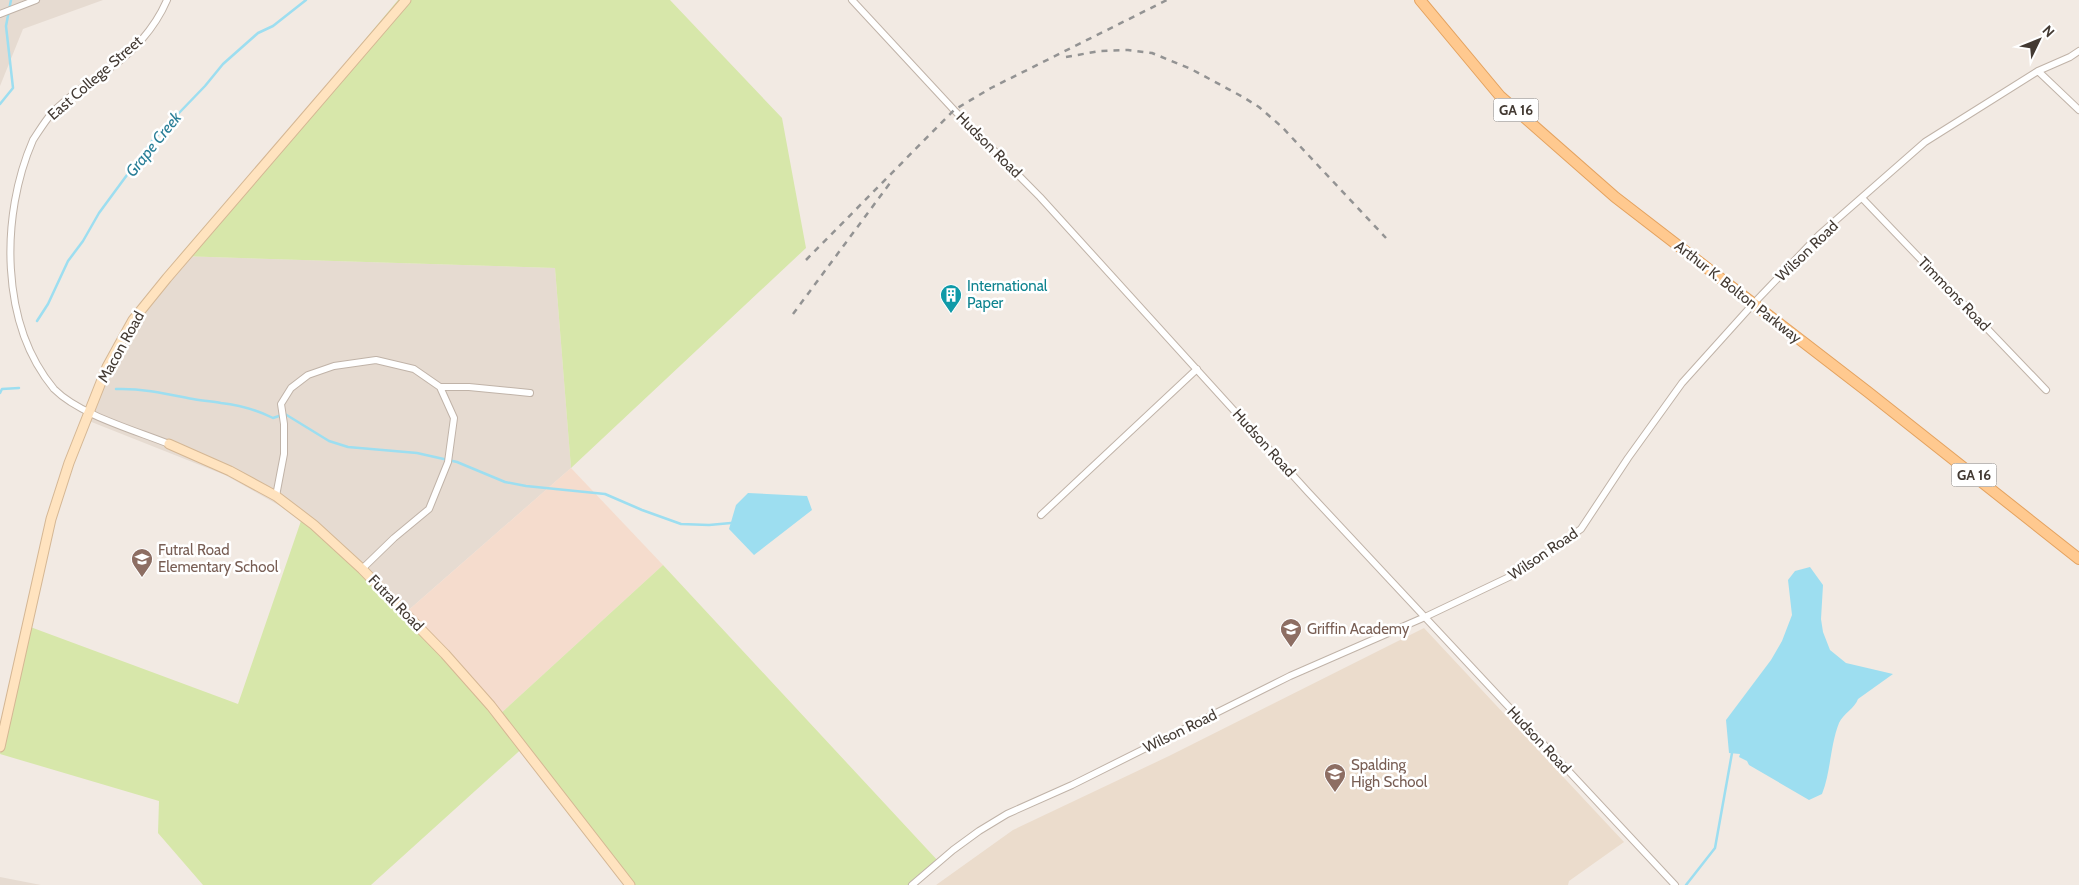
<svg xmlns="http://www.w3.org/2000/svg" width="2079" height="885" font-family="Cabin,sans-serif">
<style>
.residential{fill:#e6dbd1}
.commercial{fill:#f5dccd}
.education{fill:#ebdccc}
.green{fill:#d7e7aa}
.water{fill:#9ddef0}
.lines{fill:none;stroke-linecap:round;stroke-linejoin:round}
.stream{stroke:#9ddef0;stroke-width:2.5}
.street-casing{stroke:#c0b3a8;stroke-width:8}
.secondary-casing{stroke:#d5b794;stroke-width:11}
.primary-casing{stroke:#e4a25f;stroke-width:12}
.street{stroke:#fff;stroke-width:6}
.secondary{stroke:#ffe3bf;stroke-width:9}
.primary{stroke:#ffc98f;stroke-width:10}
.rail{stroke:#939393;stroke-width:2.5;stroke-dasharray:6 6;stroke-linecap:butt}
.labels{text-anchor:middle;stroke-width:5;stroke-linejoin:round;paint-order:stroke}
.shield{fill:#fff;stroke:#7b7570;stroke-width:1}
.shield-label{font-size:14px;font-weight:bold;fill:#433a33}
.street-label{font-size:15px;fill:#433a33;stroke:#fff}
.culture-label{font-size:15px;fill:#0d838f;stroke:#fff;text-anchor:start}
.education-label{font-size:15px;fill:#785e54;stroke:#fff;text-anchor:start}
.water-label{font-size:16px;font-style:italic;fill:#297e97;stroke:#fff}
</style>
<rect width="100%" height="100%" fill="#f2eae3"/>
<path class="residential" d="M0,0H103L23,29L0,86Z
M179,256L555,268L571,468L403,615L316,526L225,475L84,419L115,346Z
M0,877L41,885H0Z"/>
<path class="commercial" d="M571,468L663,565L498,716L403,615Z"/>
<path class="education" d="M1424,628L1624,842L1569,881L1568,885H936L1013,830L1169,756Z"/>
<path class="green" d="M398,0H670L782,118L806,248L571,468L555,268L179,256L333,78Z
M302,518L316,526L498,716L663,565L939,862L913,885H627L527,744L371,885H203L158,833L159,801L0,754L25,625L238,704Z"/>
<path class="water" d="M748,493L807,496L812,510L754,555L729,529L736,505Z
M1810,567L1823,585L1821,619L1823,632L1830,650L1846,663L1893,674L1858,699C1855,708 1843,714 1839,723C1830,746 1831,771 1822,794L1809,800L1749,765L1747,761L1739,757L1740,754L1729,753L1726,720L1771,660L1782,641L1792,615L1788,580L1795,571Z"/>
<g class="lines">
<path class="stream" d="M0,104L13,88L6,26L11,0
M37,321L48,304L68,261L83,241L99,213L152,141L205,86L223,64L258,33L273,26L306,0
M116,389C142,388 168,394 193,399C202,401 212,401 221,403C238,405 257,410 273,418L285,414L329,441L348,447L417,453L457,462L505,482L526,486L605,494L642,510L681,524L709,525L731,523
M0,393L2,389L19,388
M1686,885L1715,848L1732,753"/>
<g class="street-casing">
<path id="street" d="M167,0C155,28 132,54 106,71C88,84 68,96 52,113C45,121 39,131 33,140C0,216 0,324 54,389C80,415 134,430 169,444
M852,0L954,110L1040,197L1308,492L1675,885
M0,14L36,0
M2038,71L2079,110
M1862,198L2046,390
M440,387H469L530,393
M276,496L284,454V424L281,404L291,388L308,375L334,366L376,360L414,369L440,387L454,418L448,462L429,509L394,538L362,569
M1041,515L1197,369
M912,885L953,850L979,831L1007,814L1072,785L1290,676L1425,617L1509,577L1524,569L1581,529L1628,458L1682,383L1754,303L1819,235L1925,142L2038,71L2070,57L2079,51"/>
</g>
<g class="secondary-casing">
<path id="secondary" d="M169,444L230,471L276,496L314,525L362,569L445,654L491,706L630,885
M0,747L51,519L69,463L107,367L118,347L133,320L167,278L406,0"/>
</g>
<g class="primary-casing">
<path id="primary" d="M1420,0L1500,96L1615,197L1868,392L2079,559"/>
</g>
<use href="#street" class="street"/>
<use href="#secondary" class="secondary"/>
<use href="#primary" class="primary"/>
<path class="rail" d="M1066,57L1100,51L1128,50L1152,53L1191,69L1243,97L1259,107L1282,127L1386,238
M806,260L954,110L991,88L1167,0
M793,314L893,179"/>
</g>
<defs>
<g id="building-pin" transform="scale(1.125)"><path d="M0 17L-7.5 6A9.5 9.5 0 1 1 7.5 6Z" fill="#0f9aa8" stroke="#fff"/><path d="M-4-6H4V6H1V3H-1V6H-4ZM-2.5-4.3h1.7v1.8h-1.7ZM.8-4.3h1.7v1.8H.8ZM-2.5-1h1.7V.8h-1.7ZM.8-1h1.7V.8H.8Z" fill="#fff"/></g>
<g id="school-pin" transform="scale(1.125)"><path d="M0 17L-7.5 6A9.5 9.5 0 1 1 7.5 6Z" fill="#8d6e63" stroke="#fff"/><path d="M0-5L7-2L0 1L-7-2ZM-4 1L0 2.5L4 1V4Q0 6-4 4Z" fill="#fff"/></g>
</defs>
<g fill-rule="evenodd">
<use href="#building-pin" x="951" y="295"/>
<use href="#school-pin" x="142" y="559"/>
<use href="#school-pin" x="1291" y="629"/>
<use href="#school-pin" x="1335" y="774"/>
</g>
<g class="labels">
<g class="shield">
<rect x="1493.5" y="98.5" width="45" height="23" rx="4"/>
<rect x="1951.5" y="463.5" width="45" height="23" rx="4"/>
</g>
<g class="shield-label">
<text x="1516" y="115">GA 16</text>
<text x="1974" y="480">GA 16</text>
</g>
<g class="street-label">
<text transform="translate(95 78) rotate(-41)" y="5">East College Street</text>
<text transform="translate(989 145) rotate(45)" y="5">Hudson Road</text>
<text transform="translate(1807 251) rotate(-44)" y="5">Wilson Road</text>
<text transform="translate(1738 292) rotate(38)" y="5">Arthur K. Bolton Parkway</text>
<text transform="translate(1954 294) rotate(46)" y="5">Timmons Road</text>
<text transform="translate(121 347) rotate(-61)" y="5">Macon Road</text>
<text transform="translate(1264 443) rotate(48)" y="5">Hudson Road</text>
<text transform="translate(1543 554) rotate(-34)" y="5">Wilson Road</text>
<text transform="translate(396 603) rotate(46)" y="5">Futral Road</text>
<text transform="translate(1180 731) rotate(-26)" y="5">Wilson Road</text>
<text transform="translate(1539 740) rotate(47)" y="5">Hudson Road</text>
</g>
<g class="culture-label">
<text x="967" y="291">International<tspan x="967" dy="17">Paper</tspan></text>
</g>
<g class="education-label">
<text x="158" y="555">Futral Road<tspan x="158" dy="17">Elementary School</tspan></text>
<text x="1307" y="634">Griffin Academy</text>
<text x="1351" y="770">Spalding<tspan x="1351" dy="17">High School</tspan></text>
</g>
<g class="water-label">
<text transform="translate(153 144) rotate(-51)" y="6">Grape Creek</text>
</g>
</g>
<g transform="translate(2039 40) rotate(47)" stroke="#ffffff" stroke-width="4" paint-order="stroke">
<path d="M0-4L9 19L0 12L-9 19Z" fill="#433a33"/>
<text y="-8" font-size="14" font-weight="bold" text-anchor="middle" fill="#433a33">N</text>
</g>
</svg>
